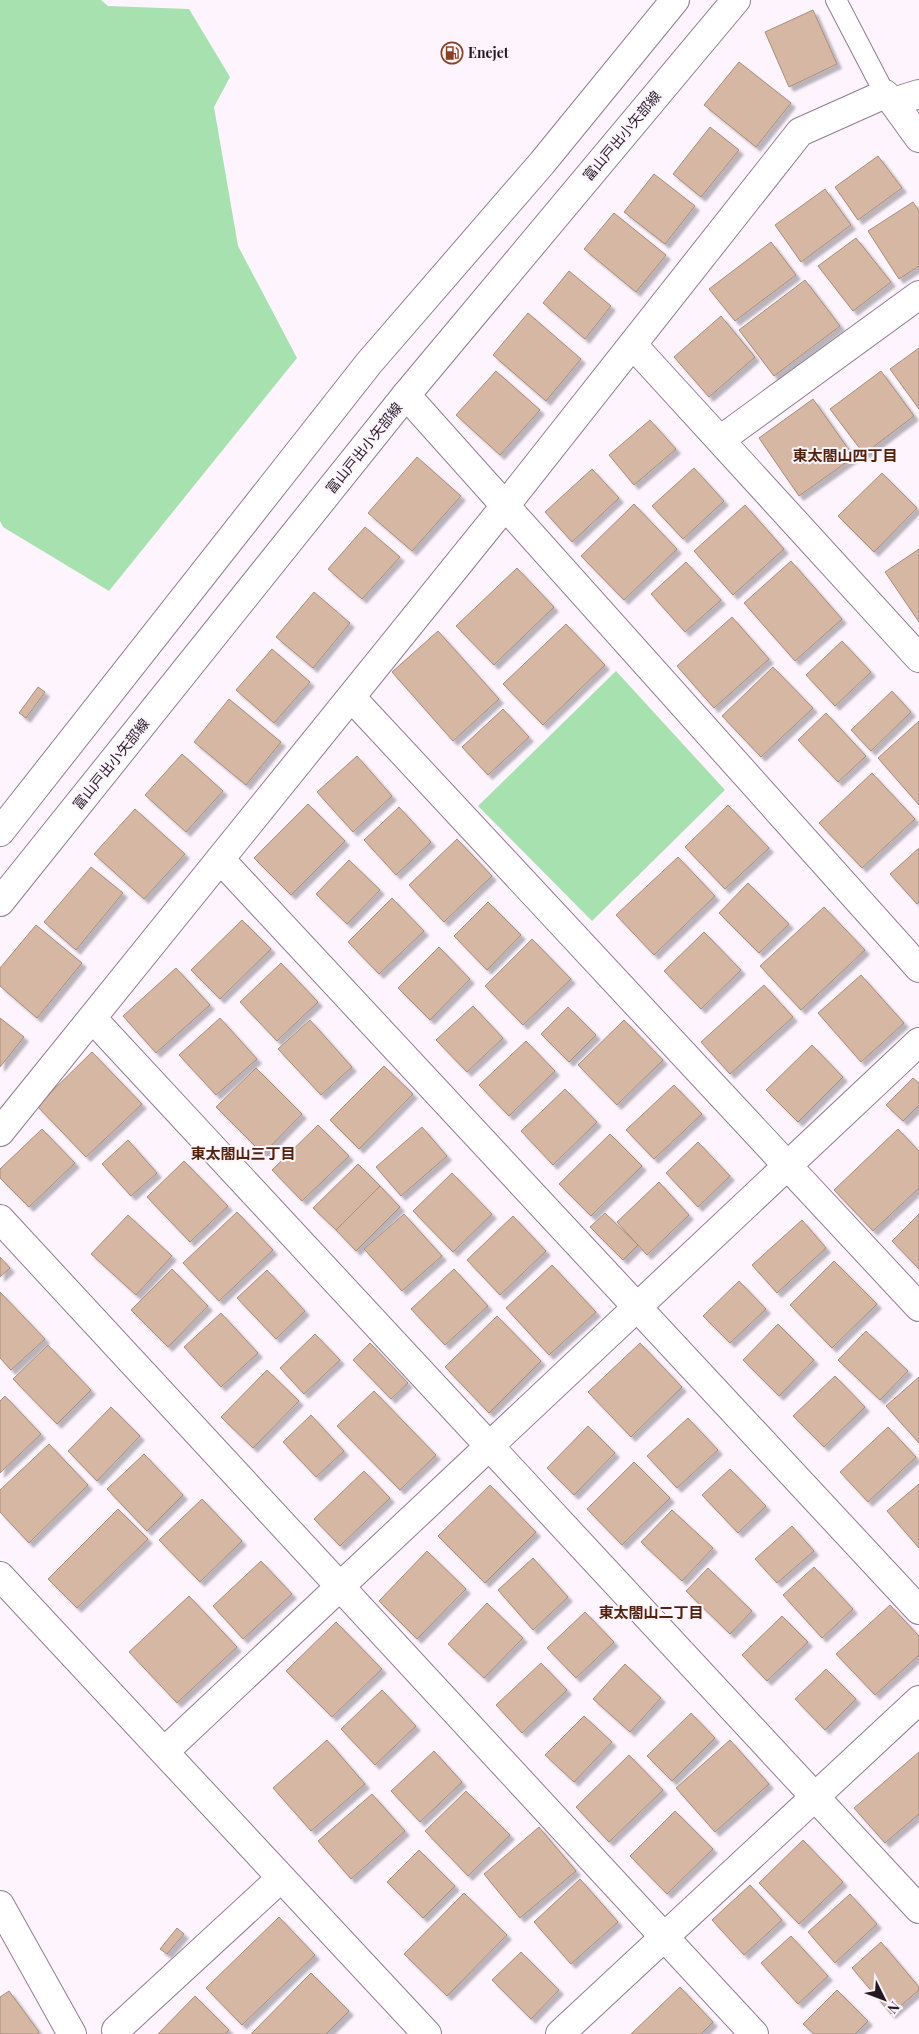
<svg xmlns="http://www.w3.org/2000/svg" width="919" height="2034" font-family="'Playfair Display','Noto Sans JP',serif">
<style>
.green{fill:#a6e1af}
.building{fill:#d5b7a3;stroke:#a98d7a;filter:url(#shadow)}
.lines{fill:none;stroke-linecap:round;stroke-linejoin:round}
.lane-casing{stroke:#927b93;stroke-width:22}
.street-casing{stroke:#927b93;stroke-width:30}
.primary-casing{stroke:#927b93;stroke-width:30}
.lane{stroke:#fff;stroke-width:20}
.street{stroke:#fff;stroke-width:28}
.primary{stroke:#fff;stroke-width:28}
.labels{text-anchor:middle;stroke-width:4;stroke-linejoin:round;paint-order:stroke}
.poi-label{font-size:14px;font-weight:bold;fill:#221923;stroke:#fef4fe;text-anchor:start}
.street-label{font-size:14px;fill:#221923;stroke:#fef4fe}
.neighbourhood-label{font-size:15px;font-weight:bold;fill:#52210a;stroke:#fef4fe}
</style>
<defs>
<filter id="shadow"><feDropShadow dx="4.5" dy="4.5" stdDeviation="1" flood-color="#0004"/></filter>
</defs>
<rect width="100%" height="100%" fill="#fef4fe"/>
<path class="green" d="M0,0H101L108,6L189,9L230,77L214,107L238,246L297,358L109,591L3,527L0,521Z
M616,671L725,790L592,921L478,806Z"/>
<path class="building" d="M813,10L837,64L789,87L765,32Z
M739,62L791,103L756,147L704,105Z
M710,127L739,150L701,197L673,174Z
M878,156L902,188L858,220L835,187Z
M654,174L695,206L665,244L624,212Z
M825,189L851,225L801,262L775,225Z
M913,202L919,211V266L899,279L868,231Z
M614,213L666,255L636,292L584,249Z
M856,238L891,282L853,311L818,266Z
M771,242L796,275L735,321L709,289Z
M569,271L611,306L585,339L543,303Z
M805,280L840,326L774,376L739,330Z
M528,313L581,359L546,401L493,355Z
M721,316L755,357L709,397L674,357Z
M919,348V409L890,369Z
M496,371L540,410L500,455L456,415Z
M881,371L914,416L864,454L830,409Z
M813,399L854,457L799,496L759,438Z
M650,420L676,449L634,485L609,455Z
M417,457L461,496L412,551L368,513Z
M694,468L724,501L683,539L652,506Z
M592,469L619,498L572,542L545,512Z
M882,473L917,508L874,552L838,516Z
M634,504L677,549L624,600L581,556Z
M745,505L784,549L733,595L694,551Z
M365,527L400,557L362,599L328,569Z
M919,549V622L885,572Z
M791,561L842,619L795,661L744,603Z
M686,562L721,600L685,632L651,594Z
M517,568L554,607L494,665L456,626Z
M314,592L350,623L313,668L276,637Z
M732,617L769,659L714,708L677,666Z
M566,624L605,665L543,725L503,684Z
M438,631L499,699L453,741L392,672Z
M842,641L871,672L835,706L806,675Z
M272,649L310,682L274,723L236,690Z
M773,667L813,708L761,757L722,716Z
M38,687L45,692L26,718L19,713Z
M892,691L911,712L871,751L851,730Z
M229,699L281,742L246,785L194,742Z
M503,709L529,737L488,775L462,747Z
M826,713L866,756L838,782L798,740Z
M919,721V805L878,758Z
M182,754L223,791L186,832L145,795Z
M357,756L392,796L353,832L317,792Z
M872,773L915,819L862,868L819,823Z
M308,804L345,841L291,895L254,858Z
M728,805L769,848L725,889L685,847Z
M399,807L431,842L396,875L364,840Z
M135,809L185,854L144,899L94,854Z
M457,839L492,876L444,922L409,885Z
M919,848V902L917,904L890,874Z
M678,857L715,896L654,955L616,915Z
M349,860L380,890L347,924L316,894Z
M91,867L123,893L76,950L44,922Z
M748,883L789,924L759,953L719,913Z
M392,898L424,931L379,974L348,942Z
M488,902L521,935L487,970L454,936Z
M824,907L865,950L801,1010L760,966Z
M242,920L271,949L220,999L191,970Z
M36,925L82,963L37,1018L0,986V968Z
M704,932L741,970L701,1009L664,971Z
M532,939L571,979L523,1025L485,986Z
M439,947L470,979L430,1020L398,988Z
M281,963L318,1002L277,1041L240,1002Z
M176,968L210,1005L156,1053L123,1016Z
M861,975L904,1023L861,1062L818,1013Z
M764,985L793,1017L730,1074L701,1042Z
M473,1006L503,1038L467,1072L436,1040Z
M568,1007L596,1035L569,1062L541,1034Z
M0,1018L24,1037L0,1067Z
M220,1018L257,1059L216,1095L179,1055Z
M310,1020L352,1067L321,1095L278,1049Z
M624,1020L663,1060L617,1105L578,1065Z
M526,1041L555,1071L509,1116L479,1085Z
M812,1045L843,1077L798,1122L766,1090Z
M92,1052L142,1104L86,1157L37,1106Z
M384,1066L413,1094L359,1149L330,1120Z
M256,1068L302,1114L263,1154L216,1107Z
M913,1078L919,1083V1105L903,1121L886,1105Z
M674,1085L702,1114L654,1159L626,1130Z
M565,1089L597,1122L553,1165L521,1131Z
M318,1125L349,1156L302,1201L272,1170Z
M422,1127L447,1156L401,1196L376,1167Z
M42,1129L75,1163L29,1207L0,1178V1169Z
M898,1129L919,1151V1188L873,1231L834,1190Z
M610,1134L642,1166L591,1216L559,1184Z
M128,1140L157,1173L131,1196L102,1164Z
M698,1142L730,1176L698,1207L666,1173Z
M184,1161L228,1206L190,1242L147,1197Z
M358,1164L380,1186L336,1230L313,1208Z
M452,1173L492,1214L453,1252L413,1211Z
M659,1182L689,1215L647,1255L617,1222Z
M380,1186L400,1207L356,1251L336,1230Z
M237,1212L273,1250L219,1301L183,1263Z
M605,1213L638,1245L623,1260L590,1227Z
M404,1214L442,1256L402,1291L364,1249Z
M919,1214V1269L892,1241Z
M128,1215L172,1256L136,1295L91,1254Z
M513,1216L546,1251L500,1295L467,1260Z
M802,1220L826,1248L777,1293L752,1265Z
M0,1257L10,1268L0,1277Z
M834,1261L877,1304L832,1348L790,1305Z
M552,1265L596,1312L549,1355L506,1308Z
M172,1269L208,1306L168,1347L131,1310Z
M454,1269L488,1306L445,1345L411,1309Z
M267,1270L305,1311L276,1339L237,1298Z
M739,1281L766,1309L730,1343L703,1316Z
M0,1292L45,1339L11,1370L0,1358Z
M221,1313L258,1353L221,1387L184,1347Z
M497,1316L541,1361L489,1413L445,1367Z
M778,1324L814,1360L779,1396L743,1360Z
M866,1331L908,1371L880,1400L838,1360Z
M315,1334L340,1360L304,1394L280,1368Z
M370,1343L408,1383L391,1399L353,1360Z
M640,1343L682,1387L631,1437L588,1392Z
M48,1345L91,1390L57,1424L13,1379Z
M267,1370L299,1401L253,1448L221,1417Z
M835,1376L865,1407L824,1447L793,1416Z
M919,1377V1443L886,1406Z
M374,1391L436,1455L400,1490L337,1426Z
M5,1396L41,1434L0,1473V1401Z
M111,1407L140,1436L97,1481L68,1451Z
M311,1415L344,1451L316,1477L283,1442Z
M688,1418L718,1450L677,1488L647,1456Z
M588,1426L615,1453L574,1495L547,1468Z
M888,1427L916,1457L868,1502L840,1472Z
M49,1444L88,1485L29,1543L0,1512V1490Z
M144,1454L183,1495L147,1531L107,1489Z
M634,1462L670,1498L622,1545L587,1509Z
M730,1469L766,1506L738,1533L702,1495Z
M364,1471L390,1498L340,1546L314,1519Z
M919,1484V1548L887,1511Z
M490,1485L536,1532L485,1583L438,1536Z
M202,1499L242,1541L200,1582L159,1540Z
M118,1509L148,1539L77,1608L48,1579Z
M672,1510L713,1548L682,1581L641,1542Z
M792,1526L814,1551L777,1583L755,1559Z
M427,1551L466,1589L417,1639L379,1601Z
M533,1558L568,1597L533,1630L498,1590Z
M261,1561L292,1594L243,1639L213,1606Z
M814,1567L853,1609L822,1638L783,1595Z
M708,1568L752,1611L730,1634L686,1591Z
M189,1596L237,1647L177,1703L129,1652Z
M487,1603L523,1638L484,1678L448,1644Z
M890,1605L919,1636V1655L875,1695L836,1654Z
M585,1612L614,1642L576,1678L547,1648Z
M782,1616L808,1642L767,1681L742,1655Z
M336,1622L382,1669L332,1717L286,1671Z
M541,1663L567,1690L522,1733L496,1705Z
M625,1664L661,1698L630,1732L593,1699Z
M826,1669L856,1699L825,1730L795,1699Z
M382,1690L416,1726L375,1765L341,1729Z
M691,1713L715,1738L672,1781L647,1756Z
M584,1716L612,1742L574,1782L545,1755Z
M327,1740L365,1784L311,1831L273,1788Z
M730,1740L769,1784L715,1832L676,1788Z
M434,1751L462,1782L420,1822L391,1791Z
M919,1752V1814L885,1843L854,1808Z
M629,1755L663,1790L609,1842L576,1807Z
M466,1791L510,1835L468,1876L425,1831Z
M372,1794L405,1831L351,1879L318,1841Z
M675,1811L713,1849L667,1894L630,1856Z
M539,1827L576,1871L520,1918L484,1874Z
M803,1840L843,1882L799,1924L759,1883Z
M419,1850L455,1886L423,1918L387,1882Z
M580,1879L618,1922L571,1964L534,1922Z
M750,1885L782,1920L744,1955L712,1920Z
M464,1893L507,1935L447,1996L404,1954Z
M850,1894L877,1924L835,1963L808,1932Z
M279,1917L315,1955L242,2025L206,1988Z
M177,1928L184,1934L167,1954L160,1949Z
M791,1936L828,1976L798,2004L761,1963Z
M881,1942L919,1987V1990L891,2014L852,1968Z
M521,1952L559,1990L531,2019L492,1980Z
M311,1973L349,2011L326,2034H251Z
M680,1987L713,2022L701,2034H631Z
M837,1990L868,2021L855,2034H814L803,2024Z
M9,1991L39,2032L37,2034H0V1997Z
M195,1996L229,2030L225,2034H158Z"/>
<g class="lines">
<g class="lane-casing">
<path id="lane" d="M836,0L885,94"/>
</g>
<g class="street-casing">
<path id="street" d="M893,102L919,94
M633,345L919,658
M406,395L919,968
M720,440L919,295
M351,697L919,1307
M220,859L919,1610
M92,1018L919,1909
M0,1132L505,506L800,132L885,94L893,102L919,138
M0,1219L754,2034
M0,1576L427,2034
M164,1752L919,1042
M0,1905L72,2034
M118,2034L116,2030L281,1878
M560,2034L919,1700"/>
</g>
<g class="primary-casing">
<path id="primary" d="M0,832L369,363L542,163L675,0
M0,902L406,395L736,0"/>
</g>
<use href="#lane" class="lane"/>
<use href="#street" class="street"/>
<use href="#primary" class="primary"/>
</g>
<defs>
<g id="fuel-ring" transform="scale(1.125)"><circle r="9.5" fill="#fef4fe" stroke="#894221" stroke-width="1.5"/><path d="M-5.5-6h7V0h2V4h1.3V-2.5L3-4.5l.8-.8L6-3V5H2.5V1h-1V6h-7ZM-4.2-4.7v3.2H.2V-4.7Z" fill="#894221"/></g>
</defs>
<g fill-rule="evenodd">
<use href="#fuel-ring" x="452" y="53"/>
</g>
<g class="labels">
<g class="poi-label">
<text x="468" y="58">Enejet</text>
</g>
<g class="street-label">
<text transform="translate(622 136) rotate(-50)" y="5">富山戸出小矢部線</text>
<text transform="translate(364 448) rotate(-51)" y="5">富山戸出小矢部線</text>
<text transform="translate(111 764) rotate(-51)" y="5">富山戸出小矢部線</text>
</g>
<g class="neighbourhood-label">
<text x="845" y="461">東太閤山四丁目</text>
<text x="243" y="1159">東太閤山三丁目</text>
<text x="651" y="1618">東太閤山二丁目</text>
</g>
</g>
<g transform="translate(884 1999) rotate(132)" stroke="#fef4fe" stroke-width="4" paint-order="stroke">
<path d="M0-4L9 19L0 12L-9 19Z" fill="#221923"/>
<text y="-8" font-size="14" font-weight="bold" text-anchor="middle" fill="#221923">N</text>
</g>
</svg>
